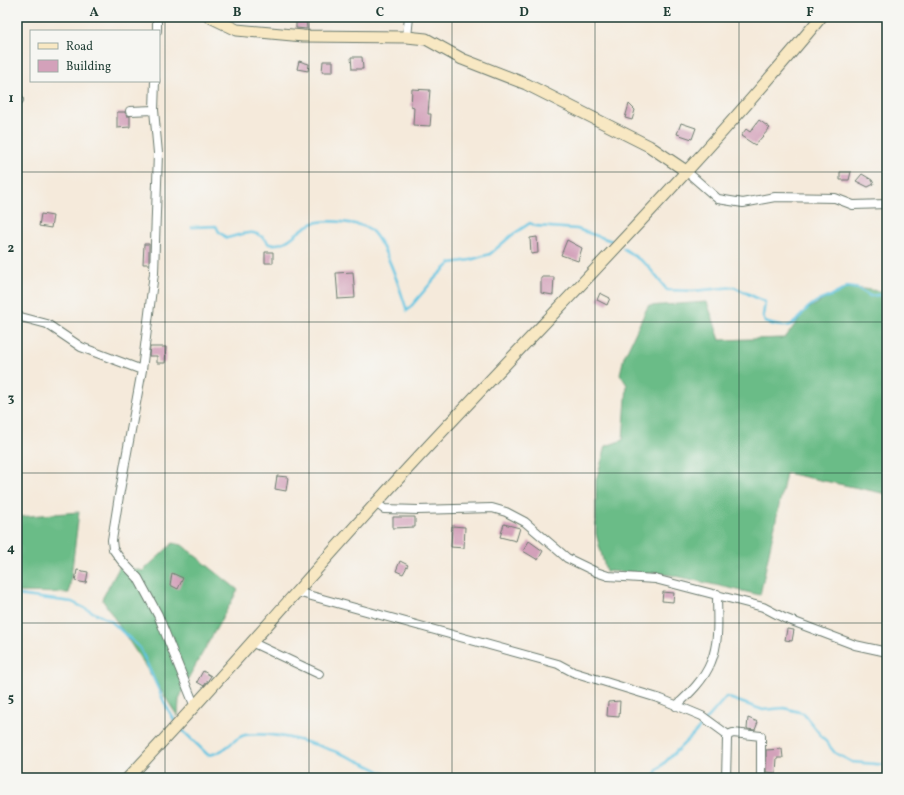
<svg xmlns="http://www.w3.org/2000/svg" width="904" height="795" font-family="Vollkorn,serif">
<style>
.forest{fill:#6bbc87;stroke:#457c5e}
.lines{fill:none;stroke-linecap:round;stroke-linejoin:round}
.stream{stroke:#64c5e2;stroke-width:2.5}
.building{fill:#d3a1ba}
.street-casing{stroke:#6a7a6e;stroke-width:10}
.secondary-casing{stroke:#6a7a6e;stroke-width:13}
.street{stroke:#fff;stroke-width:8}
.secondary{stroke:#f8e8c3;stroke-width:11}
.grid{fill:none;stroke:#1f3d34;stroke-width:1;stroke-opacity:0.55}
.neatline{fill:none;stroke:#1f3d34;stroke-width:1.5}
.grid-label{font-size:13px;text-anchor:middle;font-weight:bold;fill:#1f3d34}
</style>
<rect width="100%" height="100%" fill="#f6f6f2"/>
<filter id="ink" filterUnits="userSpaceOnUse"><feTurbulence type="fractalNoise" baseFrequency=".025" numOctaves="2"/><feDisplacementMap in="SourceGraphic" scale="8" xChannelSelector="R" yChannelSelector="G"/><feConvolveMatrix kernelMatrix="1 2 1 2 8 2 1 2 1" color-interpolation-filters="sRGB"/></filter>
<filter id="wash" filterUnits="userSpaceOnUse"><feTurbulence type="fractalNoise" baseFrequency=".012" numOctaves="4" result="noise"/><feDisplacementMap in="SourceGraphic" scale="16" xChannelSelector="R" yChannelSelector="G"/><feGaussianBlur stdDeviation="0.9" result="paint"/><feColorMatrix in="noise" values="0 0 0 0 0 0 0 0 0 0 0 0 0 0 0 0 0 1.4 0 .05"/><feComposite in="paint" operator="in"/></filter>
<g filter="url(#wash)">
<rect width="100%" height="100%" fill="#f5eadb"/>
<path class="forest" d="M847,287L887,292V494L786,473L760,595L671,575L606,571L596,534V480L606,446L623,440L627,385L620,374L624,357L648,306L707,302L720,340L785,338L806,310Z
M79,512L69,593L17,592V517Z
M173,543L182,545L238,590L185,684L179,700L178,717L102,599L120,566L143,571Z"/>
<g class="lines">
<path class="stream" d="M192,227L216,226L219,232L227,238C245,234 256,226 269,244C292,246 295,229 314,223C323,220 333,221 342,222C349,223 359,224 366,227C384,235 401,292 407,311L436,277L451,263L470,260L490,254L512,235L530,223L536,226L577,229L612,241
M623,248L647,265L667,290L693,291L734,287L765,302L763,316L765,322C801,335 794,314 816,302C827,297 837,295 847,287L859,289L870,296L887,294
M17,595L72,602L111,621L140,648L166,706L176,723
M179,727L208,755C226,753 233,738 245,735C287,729 356,757 392,778
M654,778L657,770L694,734L726,697L763,710L784,708L803,713L835,753L852,762L887,765"/>
</g>
<g id="blocks">
<path class="building" d="M306,20L307,29L296,28V21Z
M351,57H362L363,69H352Z
M299,61L309,64L308,71L297,69Z
M323,61H333V72H322Z
M412,89L430,90L428,114H431L430,126L413,125L414,107L411,106Z
M629,104L635,110L632,120L625,118Z
M117,112H125L127,116H130V127L117,128Z
M759,120L770,128L755,145L741,136L746,129L750,132Z
M681,123L696,128L692,139L677,134Z
M840,172H851L849,180H840Z
M862,174L872,180L874,184L868,187L856,181Z
M41,214L53,216L51,228L39,226Z
M537,237L538,253L531,254L530,238Z
M567,240L582,248L578,261L561,255Z
M144,244H149V264H143Z
M265,252H273V263H265Z
M353,272L355,298L338,299L336,273Z
M541,277H554L553,295L541,293Z
M600,293L610,298L607,305L597,300Z
M150,347H166L165,363H157V356H149Z
M277,476L288,477L286,491L275,489Z
M393,517H415V527L393,528Z
M504,524L520,528L516,541L500,537Z
M452,526L465,527L464,548L451,547Z
M529,541L543,551L538,560L523,551Z
M400,561L408,565L403,574L396,571Z
M77,570L88,572L86,583L75,581Z
M172,573L183,578L178,589L170,585Z
M663,592L674,593L673,602L662,601Z
M787,629L794,630L792,641L785,640Z
M203,671L211,676L204,686L197,682Z
M620,701L619,717L607,716L608,702Z
M748,718L758,722L755,730L747,729Z
M782,749L783,758H777L776,773L766,772V750Z"/>
</g>
</g>
<g filter="url(#ink)">
<use href="#blocks" fill-opacity="0" stroke="#6a7a6e" stroke-width="1"/>
<g class="lines">
<g class="street-casing">
<path id="street" d="M157,31V17
M407,37L409,17
M17,94L19,100L17,102
M130,111L154,110
M686,171L718,199L743,203L775,197L835,198L853,205L887,204
M17,316L47,324L81,347L142,370L154,273L158,153L154,110L155,81
M142,370L119,496L112,540L113,549L121,560L138,578L158,615L195,707
M376,503L384,509L418,510L492,508L506,512L525,522L567,558L596,572L608,576L655,579L763,607L784,618L855,645L887,652
M297,592L558,664L573,672L661,699L702,716L728,735
M253,643L319,674
M676,706C689,694 704,680 711,662C720,641 717,616 717,594
M726,778L727,739L728,735L733,733L761,736V778"/>
</g>
<g class="secondary-casing">
<path id="secondary" d="M210,17L237,30L303,36L407,37L426,39L462,59L526,84L649,146L686,171
M128,778C229,672 323,559 423,452C557,308 696,169 821,17"/>
</g>
<use href="#street" class="street"/>
<use href="#secondary" class="secondary"/>
</g>
</g>
<path class="grid" d="M165,17V778M309,17V778M452,17V778M595,17V778M739,17V778M17,172H887M17,322H887M17,473H887M17,623H887"/>
<rect width="904" height="795" fill="none" stroke="#f6f6f2" stroke-width="44"/>
<rect x="30" y="30" width="130" height="52" fill="#f6f6f2" stroke="#a0aca6"/>
<rect x="38" y="43" width="20" height="6" fill="#f8e8c3" stroke="#a0aca6"/>
<text x="66" y="50" font-size="12" fill="#1f3d34">Road</text>
<rect x="38" y="60" width="20" height="12" fill="#d3a1ba" stroke="#a0aca6"/>
<text x="66" y="70" font-size="12" fill="#1f3d34">Building</text>
<rect x="22" y="22" width="860" height="751" class="neatline"/>
<g class="grid-label">
<text x="94" y="16">A</text>
<text x="237" y="16">B</text>
<text x="380" y="16">C</text>
<text x="524" y="16">D</text>
<text x="667" y="16">E</text>
<text x="810" y="16">F</text>
<text x="11" y="102">1</text>
<text x="11" y="252">2</text>
<text x="11" y="402">3</text>
<text x="11" y="552">4</text>
<text x="11" y="702">5</text>
</g>
</svg>
